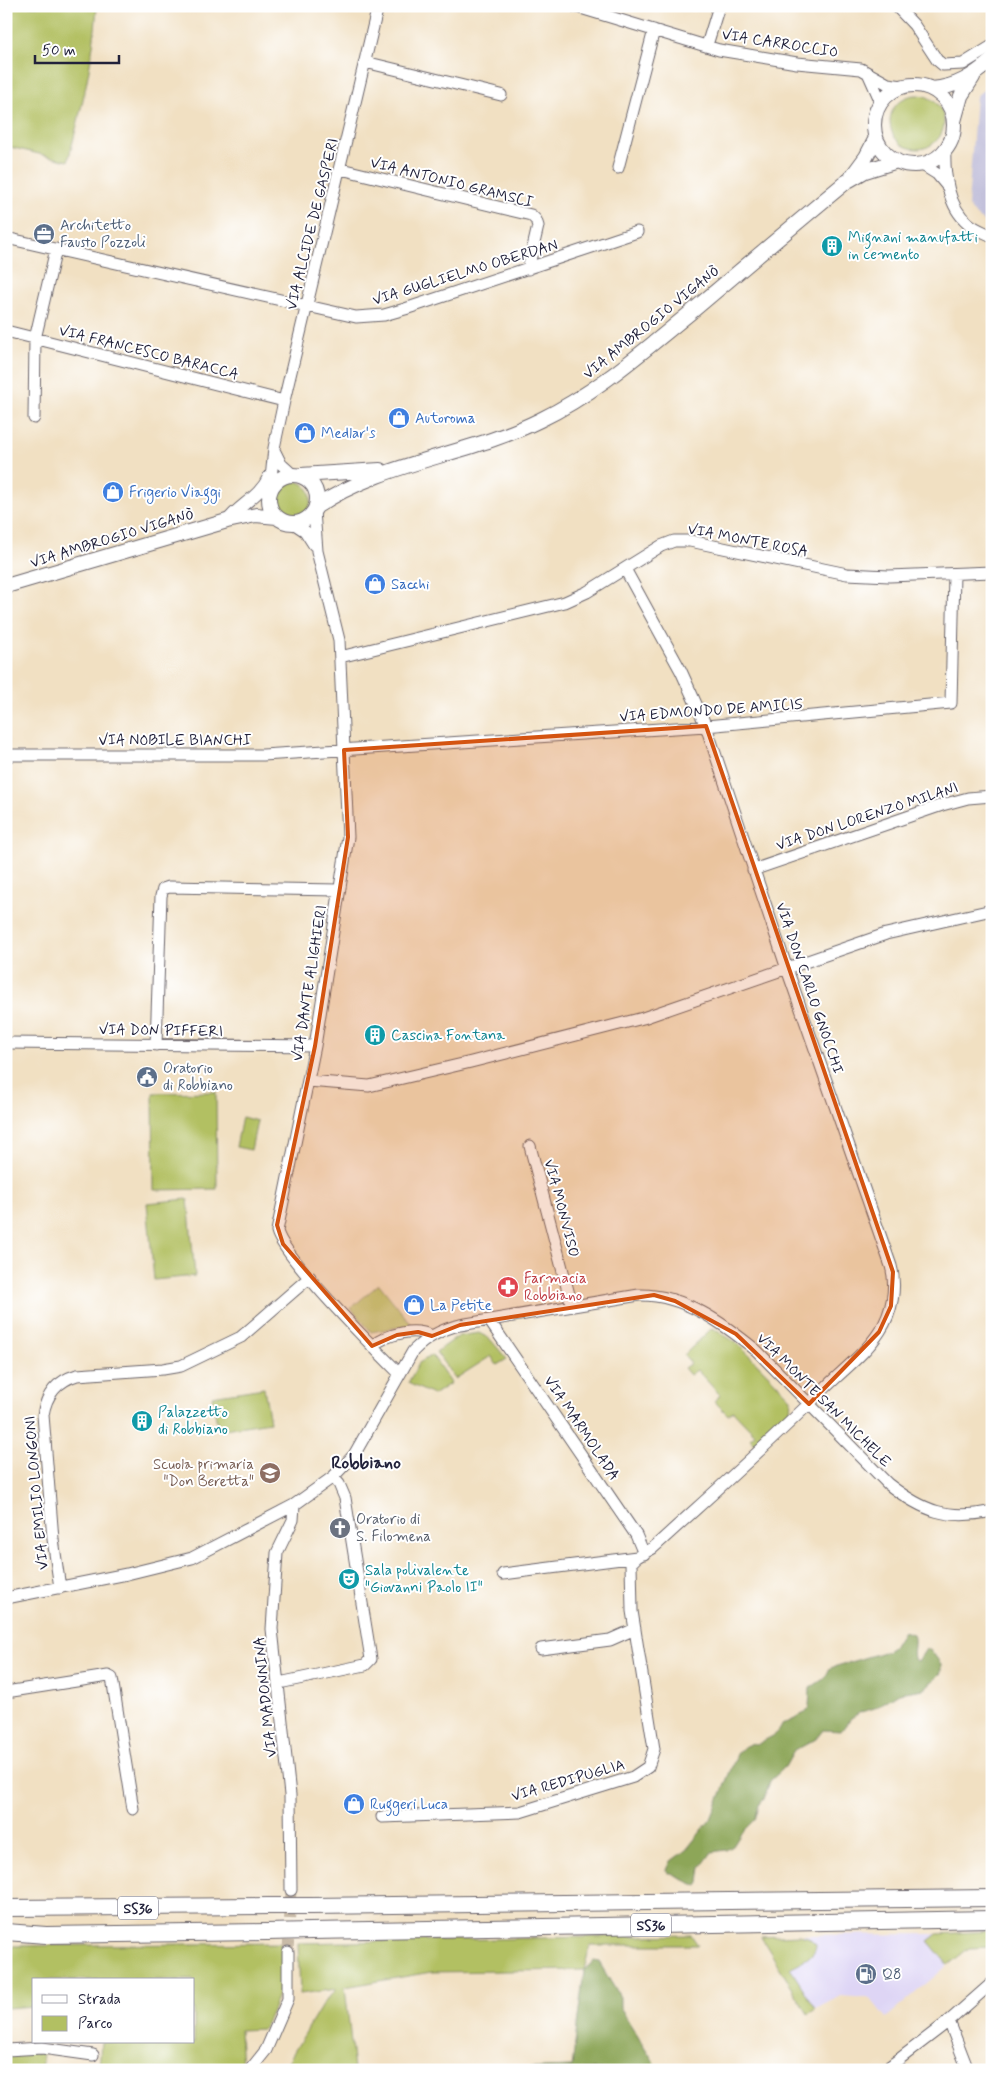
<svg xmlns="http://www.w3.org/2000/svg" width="998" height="2076" font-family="Mynerve,sans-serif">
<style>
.built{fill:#ded5f5}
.industrial{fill:#c3c1db}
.green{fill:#b2c062;stroke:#6a714e}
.forest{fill:#8da658;stroke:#58644a}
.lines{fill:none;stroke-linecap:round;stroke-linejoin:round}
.minor-tunnel{stroke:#c8baa7;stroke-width:11;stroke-dasharray:11 5.5;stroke-linecap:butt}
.minor-casing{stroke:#6a646a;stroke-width:13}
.major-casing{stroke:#6a646a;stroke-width:16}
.highway-casing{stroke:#6a646a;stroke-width:18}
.minor{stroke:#fff;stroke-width:11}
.major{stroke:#fff;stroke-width:14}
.highway{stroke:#fff;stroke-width:16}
.highway-bridge-casing{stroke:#6a646a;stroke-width:18;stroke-linecap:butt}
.highway-bridge{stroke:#fff;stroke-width:16}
.marked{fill:#d45411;fill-opacity:0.2;stroke:#d45411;stroke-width:4;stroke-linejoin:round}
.labels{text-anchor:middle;stroke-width:4;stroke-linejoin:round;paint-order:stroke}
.shield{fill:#fff;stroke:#646476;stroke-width:1}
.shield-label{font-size:14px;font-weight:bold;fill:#22223b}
.street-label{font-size:15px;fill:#22223b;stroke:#fff}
.service-label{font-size:15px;fill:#4e5e75;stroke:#fff;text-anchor:start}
.culture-label{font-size:15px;fill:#0d838f;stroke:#fff;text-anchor:start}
.shop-label{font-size:15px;fill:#366cbe;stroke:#fff;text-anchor:start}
.health-label{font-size:15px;fill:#be3a42;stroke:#fff;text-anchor:start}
.education-label{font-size:15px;fill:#785e54;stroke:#fff;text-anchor:end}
.worship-label{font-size:15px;fill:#5b616d;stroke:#fff;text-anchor:start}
.quarter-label{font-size:18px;font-weight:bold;fill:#22223b;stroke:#fff}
</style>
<rect width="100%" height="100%" fill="#fff"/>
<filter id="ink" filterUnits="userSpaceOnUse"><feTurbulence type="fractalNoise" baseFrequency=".02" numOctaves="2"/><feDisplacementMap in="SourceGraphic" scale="10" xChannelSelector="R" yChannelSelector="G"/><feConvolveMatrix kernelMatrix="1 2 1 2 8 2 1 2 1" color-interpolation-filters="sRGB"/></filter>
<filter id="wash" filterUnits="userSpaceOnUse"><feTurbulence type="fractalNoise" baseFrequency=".0096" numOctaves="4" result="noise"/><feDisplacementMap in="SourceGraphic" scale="20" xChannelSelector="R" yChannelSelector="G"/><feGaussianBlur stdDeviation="1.12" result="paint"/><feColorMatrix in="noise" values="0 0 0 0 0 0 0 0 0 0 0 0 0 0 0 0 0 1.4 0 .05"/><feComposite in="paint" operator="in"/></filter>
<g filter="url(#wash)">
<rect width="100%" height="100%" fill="#f1e0c2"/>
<path class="built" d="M937,1934L928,1941L948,1965L886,2018L870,1998L840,1996L816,2009L790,1968L811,1955L808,1937L798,1935Z"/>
<path class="industrial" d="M992,83V227L976,216L968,205L976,96Z"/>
<path class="green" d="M6,6H97C94,59 81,110 68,161L6,146Z
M890 122a27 27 0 1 1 54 0a27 27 0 1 1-54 0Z
M275 499a18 18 0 1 1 36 0a18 18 0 1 1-36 0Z
M216,1092L217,1189L154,1190L153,1093Z
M242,1117L257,1121L251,1150L236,1147Z
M188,1199L195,1276L154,1280L147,1203Z
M379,1284L412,1325L371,1332L351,1308Z
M712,1328L737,1343L791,1398L790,1412L754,1444L750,1438L755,1434L733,1411L728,1415L714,1401L720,1395L697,1370L690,1375L684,1368L691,1363L684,1355Z
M479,1333L490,1339L507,1359L497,1365L491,1356L455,1379L436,1352L459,1336Z
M432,1355L451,1383L433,1395L408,1383L419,1363Z
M264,1388L270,1422L218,1430L212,1396Z
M992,1931V1947L969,1948L948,1965L928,1941L937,1934Z
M691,1935L698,1945H590L584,1970L431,1972L345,1987L354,2070H283L324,2002L337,1989L300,1994L298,1943Z
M798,1935L808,1937L816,1944C816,1957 800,1962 790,1968L816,2009L808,2014L761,1937Z
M284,1943C283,1981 281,1995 263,2029L240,2030L242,2070H99L101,2042H194V1980H34V2006L6,2008V1946Z
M43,2053L41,2070H6V2055Z"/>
<path class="forest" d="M903,1631L913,1634C916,1643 912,1650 914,1659L918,1661L926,1649H930L941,1664V1673L924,1689L899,1693L875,1708L861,1712L851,1718L841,1731L823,1730L816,1739L794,1751L785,1767L770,1781L764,1799L759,1805L755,1820L740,1835L733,1846L726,1850L712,1852L701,1867L699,1883L697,1886L669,1873L667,1870L671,1861L686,1850L711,1819L737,1754C744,1746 747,1743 757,1745C767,1737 779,1737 782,1724L805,1713L809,1707L810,1688L825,1678L830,1668L887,1651L893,1647Z
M594,1961L599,1962L620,1997V2008L659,2070H484L572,2067L584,1970Z"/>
</g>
<g filter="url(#ink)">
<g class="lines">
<path class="minor-tunnel" d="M288,1952L291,1890"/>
<g class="minor-casing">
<path id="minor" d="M574,6L719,50L797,63L861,69L888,84L903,86
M896,6L914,25L937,60L943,65L963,64L992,46
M707,45L719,6
M365,62L501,95
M869,75L881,102
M945,150C944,174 948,207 968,223C975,229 984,232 992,236
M921,164L937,174L947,186
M618,168L654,30
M341,169L531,215L536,220L538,226L528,269
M6,238L356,317L384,315L405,309L637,232
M6,331L284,401
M34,418L35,339L56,249
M274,450L281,464L292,474
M270,489L274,448L284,401L378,6
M314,511L317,551L339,640L348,837L315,1046L277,1231C283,1257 376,1350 399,1373
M227,521C240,504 260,497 269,476
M293,523L305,531L314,545
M340,657L565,602L587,592L661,546L674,541H690L847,574L889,576L992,572
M6,755H263L706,726L951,703L954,574
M753,870L942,805L968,798L992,796
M6,1043L315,1046
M156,1045L161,896L163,889L169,887L339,890
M308,1081L369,1086L471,1062L643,1018L886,934L992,910
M530,1146L572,1306
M489,1320L636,1535L644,1554
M372,1346C387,1334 414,1327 432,1336
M503,1574L637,1557
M60,1588L53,1539L43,1415C46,1395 57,1381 77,1375L163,1369L181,1366L241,1337L310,1277
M6,1598L127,1574L192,1558L294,1505L333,1477L354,1455L413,1351C426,1338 442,1329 460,1325L639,1295C684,1294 724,1324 757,1351L888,1484C923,1511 948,1521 992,1511
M541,1649L610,1640L635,1629
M279,1683L365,1665L371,1659L345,1498L339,1484L333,1477
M6,1692L108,1676L112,1678L133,1809
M382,1817L520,1812L633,1777L648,1767L654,1749L632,1611L631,1563L637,1557L653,1548C711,1495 769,1444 825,1388C843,1370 866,1353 880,1331C892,1313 897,1287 891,1266L787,969L706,726L681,671L625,569
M291,1890L290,1795L272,1629L277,1553L293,1520L294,1505
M6,2050L42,2048L93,2055
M250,2070L266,2050L288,1999V1952
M885,2070L949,2021
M968,2070L949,2021L992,1983"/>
</g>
<g class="major-casing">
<path id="major" d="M874 125a40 40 0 1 1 80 0a40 40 0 1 1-80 0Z
M932,89C957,87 973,76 992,60
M954,121L961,96L973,77
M852,176L866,157L876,138
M269 499a24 24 0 1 1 48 0a24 24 0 1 1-48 0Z
M301,475L380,470
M316,507C383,461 468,456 540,420C596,393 642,352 690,313C742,269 794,225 846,182L865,171L897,161
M6,586L227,521L256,515L277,517"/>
</g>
<g class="highway-casing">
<path id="highway" d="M311,1906L992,1898
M6,1908L269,1906
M311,1931L992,1919
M6,1932L46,1935L267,1932"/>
</g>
<use href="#minor" class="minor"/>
<use href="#major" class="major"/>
<use href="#highway" class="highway"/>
<g class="highway-bridge-casing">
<path id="highway-bridge" d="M269,1906H311
M267,1932L311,1931"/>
</g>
<use href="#highway-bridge" class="highway-bridge"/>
</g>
</g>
<path class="marked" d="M706,726L893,1272L891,1306L879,1332L809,1404L736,1334L675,1301L654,1295L460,1325L432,1336L418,1332L397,1335L372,1346L283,1244L277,1225L315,1046L348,837L344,750Z"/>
<defs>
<g id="office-disc" transform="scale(1.125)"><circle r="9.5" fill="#5c6f8a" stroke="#fff"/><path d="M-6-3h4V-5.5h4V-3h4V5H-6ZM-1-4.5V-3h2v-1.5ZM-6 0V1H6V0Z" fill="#fff"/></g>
<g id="building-disc" transform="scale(1.125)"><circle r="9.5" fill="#0f9aa8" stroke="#fff"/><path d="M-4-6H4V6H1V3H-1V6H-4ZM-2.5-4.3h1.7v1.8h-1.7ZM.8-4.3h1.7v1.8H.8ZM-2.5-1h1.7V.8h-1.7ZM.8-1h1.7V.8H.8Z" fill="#fff"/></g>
<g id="shop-disc" transform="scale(1.125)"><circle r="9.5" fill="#3f7fe0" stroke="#fff"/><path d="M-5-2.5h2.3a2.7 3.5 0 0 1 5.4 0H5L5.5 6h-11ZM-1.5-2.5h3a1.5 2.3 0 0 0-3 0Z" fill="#fff"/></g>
<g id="civic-disc" transform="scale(1.125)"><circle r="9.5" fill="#5c6f8a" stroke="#fff"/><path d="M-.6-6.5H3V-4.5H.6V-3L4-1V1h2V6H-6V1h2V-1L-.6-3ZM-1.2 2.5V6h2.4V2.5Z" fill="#fff"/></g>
<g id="pharmacy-disc" transform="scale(1.125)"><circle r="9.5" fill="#e0444e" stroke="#fff"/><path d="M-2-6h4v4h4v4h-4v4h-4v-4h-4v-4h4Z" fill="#fff"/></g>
<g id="school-disc" transform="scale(1.125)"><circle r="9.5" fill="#8d6e63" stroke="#fff"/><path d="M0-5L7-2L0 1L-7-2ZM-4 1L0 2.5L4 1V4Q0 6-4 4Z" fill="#fff"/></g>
<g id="church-disc" transform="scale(1.125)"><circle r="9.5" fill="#6b7280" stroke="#fff"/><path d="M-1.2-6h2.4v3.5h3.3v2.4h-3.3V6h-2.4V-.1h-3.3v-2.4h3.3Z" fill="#fff"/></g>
<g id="theatre-disc" transform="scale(1.125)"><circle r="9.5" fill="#0f9aa8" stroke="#fff"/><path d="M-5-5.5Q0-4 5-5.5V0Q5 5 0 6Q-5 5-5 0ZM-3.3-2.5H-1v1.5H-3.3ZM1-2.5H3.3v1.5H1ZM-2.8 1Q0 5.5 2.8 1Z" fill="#fff"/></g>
<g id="fuel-disc" transform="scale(1.125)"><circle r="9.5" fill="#5c6f8a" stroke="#fff"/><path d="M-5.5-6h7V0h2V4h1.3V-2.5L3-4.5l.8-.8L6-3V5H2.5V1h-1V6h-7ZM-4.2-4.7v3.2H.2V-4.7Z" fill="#fff"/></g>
</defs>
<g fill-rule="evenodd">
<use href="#office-disc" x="44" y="234"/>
<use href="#building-disc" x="832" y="246"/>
<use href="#shop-disc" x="399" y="418"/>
<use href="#shop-disc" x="305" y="433"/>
<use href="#shop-disc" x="113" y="492"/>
<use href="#shop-disc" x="375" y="584"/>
<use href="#building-disc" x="375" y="1035"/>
<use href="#civic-disc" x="147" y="1077"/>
<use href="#pharmacy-disc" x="508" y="1287"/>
<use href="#shop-disc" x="414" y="1305"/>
<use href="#building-disc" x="142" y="1421"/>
<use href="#school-disc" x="270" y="1473"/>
<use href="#church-disc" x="340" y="1528"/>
<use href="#theatre-disc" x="349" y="1579"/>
<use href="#shop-disc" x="354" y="1804"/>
<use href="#fuel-disc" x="866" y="1974"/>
</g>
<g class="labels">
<g class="shield">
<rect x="118" y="1896.5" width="40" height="23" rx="4"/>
<rect x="631" y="1913.5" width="40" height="23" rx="4"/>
</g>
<g class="shield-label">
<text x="138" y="1913">SS36</text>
<text x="651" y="1930">SS36</text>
</g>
<g class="street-label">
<text transform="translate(780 43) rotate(9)" y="5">VIA CARROCCIO</text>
<text transform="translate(452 182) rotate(14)" y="5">VIA ANTONIO GRAMSCI</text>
<text transform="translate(312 224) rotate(-76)" y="5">VIA ALCIDE DE GASPERI</text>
<text transform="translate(465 272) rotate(-17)" y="5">VIA GUGLIELMO OBERDAN</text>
<text transform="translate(651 322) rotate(-39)" y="5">VIA AMBROGIO VIGANÒ</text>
<text transform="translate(149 352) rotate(14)" y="5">VIA FRANCESCO BARACCA</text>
<text transform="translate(112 538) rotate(-17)" y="5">VIA AMBROGIO VIGANÒ</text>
<text transform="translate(748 540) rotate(11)" y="5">VIA MONTE ROSA</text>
<text transform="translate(711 710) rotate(-4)" y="5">VIA EDMONDO DE AMICIS</text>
<text x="175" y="745">VIA NOBILE BIANCHI</text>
<text transform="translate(867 816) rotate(-18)" y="5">VIA DON LORENZO MILANI</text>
<text transform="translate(309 983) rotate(-81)" y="5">VIA DANTE ALIGHIERI</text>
<text transform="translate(810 988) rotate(71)" y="5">VIA DON CARLO GNOCCHI</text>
<text transform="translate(161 1030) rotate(1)" y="5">VIA DON PIFFERI</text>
<text transform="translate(562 1208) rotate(75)" y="5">VIA MONVISO</text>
<text transform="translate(824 1400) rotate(45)" y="5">VIA MONTE SAN MICHELE</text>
<text transform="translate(582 1428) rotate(56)" y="5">VIA MARMOLADA</text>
<text transform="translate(36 1493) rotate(-95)" y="5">VIA EMILIO LONGONI</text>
<text transform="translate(265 1697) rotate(-96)" y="5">VIA MADONNINA</text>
<text transform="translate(568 1780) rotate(-16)" y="5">VIA REDIPUGLIA</text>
</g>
<g class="service-label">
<text x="60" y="230">Architetto<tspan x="60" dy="17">Fausto Pozzoli</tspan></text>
<text x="163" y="1073">Oratorio<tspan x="163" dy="17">di Robbiano</tspan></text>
<text x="882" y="1979">Q8</text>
</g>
<g class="culture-label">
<text x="848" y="242">Mignani manufatti<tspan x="848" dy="17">in cemento</tspan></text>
<text x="391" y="1040">Cascina Fontana</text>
<text x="158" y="1417">Palazzetto<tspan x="158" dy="17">di Robbiano</tspan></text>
<text x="365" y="1575">Sala polivalente<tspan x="365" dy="17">"Giovanni Paolo II"</tspan></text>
</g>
<g class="shop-label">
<text x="415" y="423">Autoroma</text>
<text x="321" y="438">Medlar's</text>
<text x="129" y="497">Frigerio Viaggi</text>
<text x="391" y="589">Sacchi</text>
<text x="430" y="1310">La Petite</text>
<text x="370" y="1809">Ruggeri Luca</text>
</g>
<g class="health-label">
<text x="524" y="1283">Farmacia<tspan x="524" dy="17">Robbiano</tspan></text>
</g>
<g class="education-label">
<text x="254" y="1469">Scuola primaria<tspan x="254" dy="17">"Don Beretta"</tspan></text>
</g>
<g class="worship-label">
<text x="356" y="1524">Oratorio di<tspan x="356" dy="17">S. Filomena</tspan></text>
</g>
<g class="quarter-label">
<text x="366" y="1468">Robbiano</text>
</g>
</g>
<rect width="998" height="2076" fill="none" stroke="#fff" stroke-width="25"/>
<rect x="32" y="1978" width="162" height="65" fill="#ffffff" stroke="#a7a7b1"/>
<rect x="42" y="1995" width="25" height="8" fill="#ffffff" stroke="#a7a7b1"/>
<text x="78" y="2004" font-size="15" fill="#22223b">Strada</text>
<rect x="42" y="2016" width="25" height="15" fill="#b2c062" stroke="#a7a7b1"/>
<text x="78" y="2028" font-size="15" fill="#22223b">Parco</text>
<path d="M35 55v8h84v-8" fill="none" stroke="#22223b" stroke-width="2.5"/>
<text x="42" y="55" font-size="15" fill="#22223b" stroke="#ffffff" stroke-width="4" paint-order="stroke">50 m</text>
</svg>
